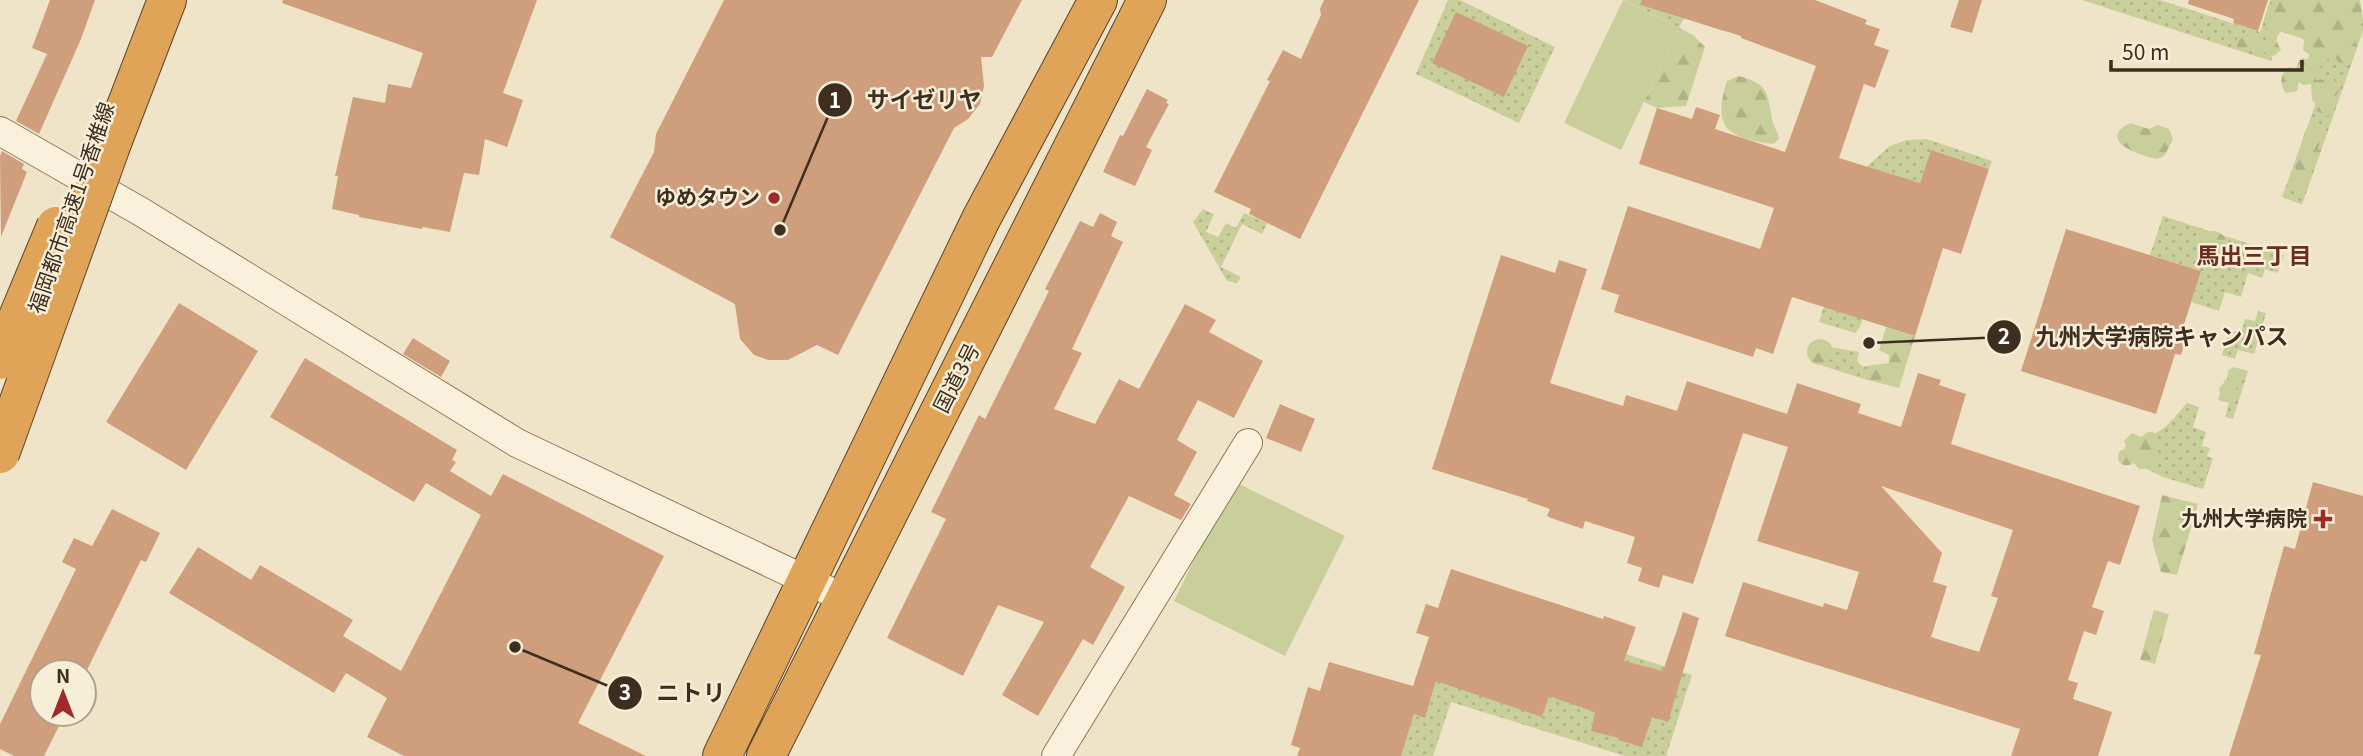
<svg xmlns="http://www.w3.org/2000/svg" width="2363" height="756" font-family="Georgia,'Noto Sans JP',serif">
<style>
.green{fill:url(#green-dots)}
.forest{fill:url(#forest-firs)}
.pitch{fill:#c9cf9b}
.building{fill:#cf9f7d;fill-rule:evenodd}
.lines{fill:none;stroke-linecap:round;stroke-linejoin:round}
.street-casing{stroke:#8d765c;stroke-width:30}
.highway-casing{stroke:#5b4430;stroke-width:40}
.street{stroke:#faf1dc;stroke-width:28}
.highway{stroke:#e0a458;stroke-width:38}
.highway-bridge-casing{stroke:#5b4430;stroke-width:40;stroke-linecap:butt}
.highway-bridge{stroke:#e0a458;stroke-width:38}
.poi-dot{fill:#9e2a2b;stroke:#f7eed8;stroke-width:2.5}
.labels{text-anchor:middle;stroke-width:5;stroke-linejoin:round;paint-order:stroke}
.poi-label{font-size:21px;font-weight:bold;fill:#3d2e20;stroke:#f7eed8;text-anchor:end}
.street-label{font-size:21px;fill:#3d2e20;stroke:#f7eed8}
.neighbourhood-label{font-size:23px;font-weight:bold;fill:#6b2e1e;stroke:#f7eed8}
.leader{fill:none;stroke:#3d2e20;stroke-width:2.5}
.callout-dot{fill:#3d2e20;stroke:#f7eed8;stroke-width:2.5}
.mark-label{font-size:21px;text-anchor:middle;font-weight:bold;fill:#fff}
.callout-label{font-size:23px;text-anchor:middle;font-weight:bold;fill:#3d2e20;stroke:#f7eed8;stroke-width:5;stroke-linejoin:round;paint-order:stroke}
</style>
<defs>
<pattern id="green-dots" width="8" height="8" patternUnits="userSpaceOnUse" patternTransform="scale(1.75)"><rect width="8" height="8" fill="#c9cf9b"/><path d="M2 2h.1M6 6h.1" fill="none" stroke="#aeb285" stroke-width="1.8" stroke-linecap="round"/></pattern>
<pattern id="forest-firs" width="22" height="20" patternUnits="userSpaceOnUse" patternTransform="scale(1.75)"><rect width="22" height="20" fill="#c9cf9b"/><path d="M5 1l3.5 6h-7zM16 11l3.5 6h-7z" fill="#aeb285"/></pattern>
</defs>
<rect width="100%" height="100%" fill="#f0e4c8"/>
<path class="green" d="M1448,0H1460L1555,47L1519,123L1416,74Z
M1624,0H1734L1723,31L1684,18L1679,28Z
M2082,0H2160L2260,32L2270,0H2349L2363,18V31L2302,205L2282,197L2322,86L2302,79L2313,42L2279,31L2271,61Z
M1927,139L1992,161L1989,169L1931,150L1920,183L1828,308L1852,316L1864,314L1860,327L1855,333L1819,322L1867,166L1890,146L1907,140Z
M1203,209L1214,214L1206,232L1218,237L1226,223L1236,228L1244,213L1267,223L1262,234L1242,224L1221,267L1241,277L1237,283L1227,281L1193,222Z
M2163,216L2284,255L2278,273L2265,269L2262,278L2248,273L2241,297L2225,292L2219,311L2191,302L2201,271L2150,255Z
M2258,311L2266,313L2254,354L2238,350L2235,359L2222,355L2229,330L2241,333L2245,319L2255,321Z
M1811,344L1859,352L1857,361L1863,367L1872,365L1864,379L1823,366L1813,360Z
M2238,368L2248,371L2233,419L2225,417L2229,403L2218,400L2225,379L2234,382Z
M2187,403L2199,407L2193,427L2206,432L2202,446L2210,448L2207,456L2213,458L2203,489L2163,477L2120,456L2129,440C2162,435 2166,427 2187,403Z
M1442,641L1610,703L1626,654L1692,675L1666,756H1625L1451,702L1433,756H1401L1414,714L1425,717L1433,692Z"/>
<path class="forest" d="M2272,0H2360L2363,22L2360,24C2362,31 2361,34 2355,38L2356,43L2351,49L2349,61L2344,63H2339L2334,56H2329L2326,63L2314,70L2316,80H2334C2339,85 2340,88 2337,95L2330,98L2335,108L2327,116L2317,111L2316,104L2312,100L2311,84L2303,85L2299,82L2297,91L2286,93C2279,85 2280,73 2289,67L2296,69L2299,61L2303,58L2310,60V55L2303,50L2304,41L2299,33H2286L2283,30L2276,37L2270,36L2265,27L2271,17L2268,9L2272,3Z
M1679,28L1693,35L1705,47L1686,106L1657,108L1644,102Z
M2241,35L2252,37L2255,42L2260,40L2268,44L2277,42L2281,50L2274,56L2267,52L2258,54L2254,49L2249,51L2238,49L2235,41Z
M1739,76C1768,84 1767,91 1772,119C1773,127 1779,132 1779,139L1773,144C1727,138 1712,128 1727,81Z
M2130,123L2149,129L2158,125L2169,129L2173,139L2165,155L2158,159C2143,157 2094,141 2130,123Z
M2313,124C2330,126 2321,139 2318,148L2320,155L2308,173L2310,180C2305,191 2294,189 2291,177L2296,170L2294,164L2303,149C2300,140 2305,128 2313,124Z
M2200 244a13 13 0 1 1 26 0a13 13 0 1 1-26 0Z
M1886,327L1915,336L1899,388L1864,379L1872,365L1889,363V355L1879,350Z
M1807 352a13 13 0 1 1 26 0a13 13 0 1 1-26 0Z
M2234,367L2243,371L2244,377L2237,385L2235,396L2224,398L2220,394L2219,388L2227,380L2228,370Z
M2148,432H2153C2164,444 2155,471 2139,469L2134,463C2123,469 2114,462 2120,451L2127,448L2124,441L2132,433L2141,437Z
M2162,495L2198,504L2177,575L2161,572L2152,540Z
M2154,610L2169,614L2155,664L2140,660Z"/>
<path class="pitch" d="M1623,0L1679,28L1621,150L1564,123Z
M1233,481L1345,536L1285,656L1174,601Z"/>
<path class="building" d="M50,0H95L81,39L39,134L16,121L47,54L32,48Z
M283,0H537L503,93L523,100L507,147L485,139L479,175L464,173L450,232L423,227L422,229L359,217V215L332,209L338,176H335L353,97L385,103L388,84L411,88L423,53L282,3Z
M724,0H1022L992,57H981L984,86L980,104L968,119L954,128L838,355L817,345L788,360H768L754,355L740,339L735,304L610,237L654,152L656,134Z
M1324,0H1419L1300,239L1249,214L1251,209L1214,192L1270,81L1267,80L1283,50L1301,59L1321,15L1320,9Z
M1642,0H1815L1867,20L1865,24L1880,29L1874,45L1889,50L1875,88L1864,84L1839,158L1920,183L1931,150L1989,169L1961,254L1943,248L1915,336L1792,297L1773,354L1756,348L1753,357L1614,312L1619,295L1601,289L1628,206L1760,249L1774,208L1639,164L1657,108L1692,119L1696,107L1720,115L1715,129L1785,152L1816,66L1741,38V36L1641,5Z
M1959,0H1982L1972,33L1950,27Z
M2189,0H2268L2258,31L2233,23L2234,19L2188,4Z
M1456,12L1528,46L1504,97L1432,63Z
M1147,89L1168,100L1166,103L1169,104L1146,147L1152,150L1135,186L1103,172L1120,135L1123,136Z
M2,151L24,164L22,169L27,172L1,237L0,156Z
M1100,213L1117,222L1111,236L1123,242L1072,349L1082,353L1054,409L1095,424L1119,379L1139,389L1185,304L1216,320L1209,332L1263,361L1234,418L1198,400L1177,440L1197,452L1174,495L1191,504L1181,520L1129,496L1090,567L1125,587L1093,645L1083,639L1038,716L1002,695L1044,622L998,605L963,676L887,638L946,519L931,512L979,415L985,419L1049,291L1045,289L1080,221L1093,227Z
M2066,229L2201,271L2181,334L2187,336L2181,355L2175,354L2156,414L2021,371Z
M1501,255L1555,273L1559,260L1587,269L1550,383L1623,406L1626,395L1677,411L1687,381L1787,414L1797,383L1861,404L1858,413L1901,427L1918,373L1941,380L1939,385L1966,394L1951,444L2140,506L2120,565L2108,561L2092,607L2104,611L2096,635L2084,631L2068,680L2078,683L2073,699L2112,712L2098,756H2011L2020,729L1725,636L1743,582L1823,607L1824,603L1847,610L1859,572L1757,541L1788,447L1743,433L1693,584L1663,575L1659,588L1638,581L1642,568L1627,563L1635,537L1585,521L1583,529L1551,518L1547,516L1550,509L1527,501L1528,499L1432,469ZM1881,486L2013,530L1991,596L1998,598L1979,652L1931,637L1947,586L1933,582L1942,553Z
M179,303L258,351L186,470L106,422Z
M413,338L450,361L441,377L403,354Z
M305,358L457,450L452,460L456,462L450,471L491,496L503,474L664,556L578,723L646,756H404L367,737L387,698L346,673L334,693L169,593L198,547L251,580L260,565L353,620L343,636L401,671L481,515L426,483L414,502L270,417Z
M1280,404L1315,419L1301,452L1266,438Z
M2313,482L2363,496V756H2229L2261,655L2254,654L2284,546L2295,549Z
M112,509L160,533L146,562L141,560L86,672H42V714H65L44,756H14L0,749V724L76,569L62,562L74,538L92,546Z
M1451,569L1603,619L1604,616L1636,627L1624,661L1663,671L1683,612L1699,618L1668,722L1652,717L1642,747L1618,740L1619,738L1591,731L1595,712L1549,696L1542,717L1436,681L1425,718L1414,714L1401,756H1297L1300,748L1291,745L1308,687L1320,691L1329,662L1413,686L1429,637L1416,633L1426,604L1438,608Z"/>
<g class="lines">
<g class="street-casing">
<path id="street" d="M0,131L143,213L517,443L846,599
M1056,756L1248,443"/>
</g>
<g class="highway-casing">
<path id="highway" d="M112,143L167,0
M722,756L981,219L1098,0
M766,756L1147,0"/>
</g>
<use href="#street" class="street"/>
<use href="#highway" class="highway"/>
<g class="highway-bridge-casing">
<path id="highway-bridge" d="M0,360L56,226
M0,454L112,143"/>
</g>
<use href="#highway-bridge" class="highway-bridge"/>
</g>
<g class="poi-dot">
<circle cx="774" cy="198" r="7"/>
<path d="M2319.5 508.5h7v7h7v7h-7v7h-7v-7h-7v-7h7z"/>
</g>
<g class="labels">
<g class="poi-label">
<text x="760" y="205">ゆめタウン</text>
<text x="2307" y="526">九州大学病院</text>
</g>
<g class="street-label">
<text transform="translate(72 208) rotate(-71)" y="7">福岡都市高速1号香椎線</text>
<text transform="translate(957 378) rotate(-63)" y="7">国道3号</text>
</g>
<g class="neighbourhood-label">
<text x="2254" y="264">馬出三丁目</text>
</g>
</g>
<path class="leader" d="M780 230L835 100M1869 343L2004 337M515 647L625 693"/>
<g class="callout-dot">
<circle cx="780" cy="230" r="7"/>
<circle cx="1869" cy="343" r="7"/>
<circle cx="515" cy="647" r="7"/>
<circle cx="835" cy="100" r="18"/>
<circle cx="2004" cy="337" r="18"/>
<circle cx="625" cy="693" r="18"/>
</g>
<g class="mark-label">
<text x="835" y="108">1</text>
<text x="2004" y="344">2</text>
<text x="625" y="700">3</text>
</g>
<g class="callout-label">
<text x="924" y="108">サイゼリヤ</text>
<text x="2162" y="345">九州大学病院キャンパス</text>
<text x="691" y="701">ニトリ</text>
</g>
<g transform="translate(63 693)"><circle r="33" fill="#f7eed8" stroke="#ada18e" stroke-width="2"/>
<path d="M0-5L12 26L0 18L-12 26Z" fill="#9e2a2b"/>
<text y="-10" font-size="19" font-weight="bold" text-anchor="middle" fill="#3d2e20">N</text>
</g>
<path d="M2111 60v10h191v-10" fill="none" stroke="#3d2e20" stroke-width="3.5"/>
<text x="2122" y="60" font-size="21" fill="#3d2e20" stroke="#f7eed8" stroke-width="5" paint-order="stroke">50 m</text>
</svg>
